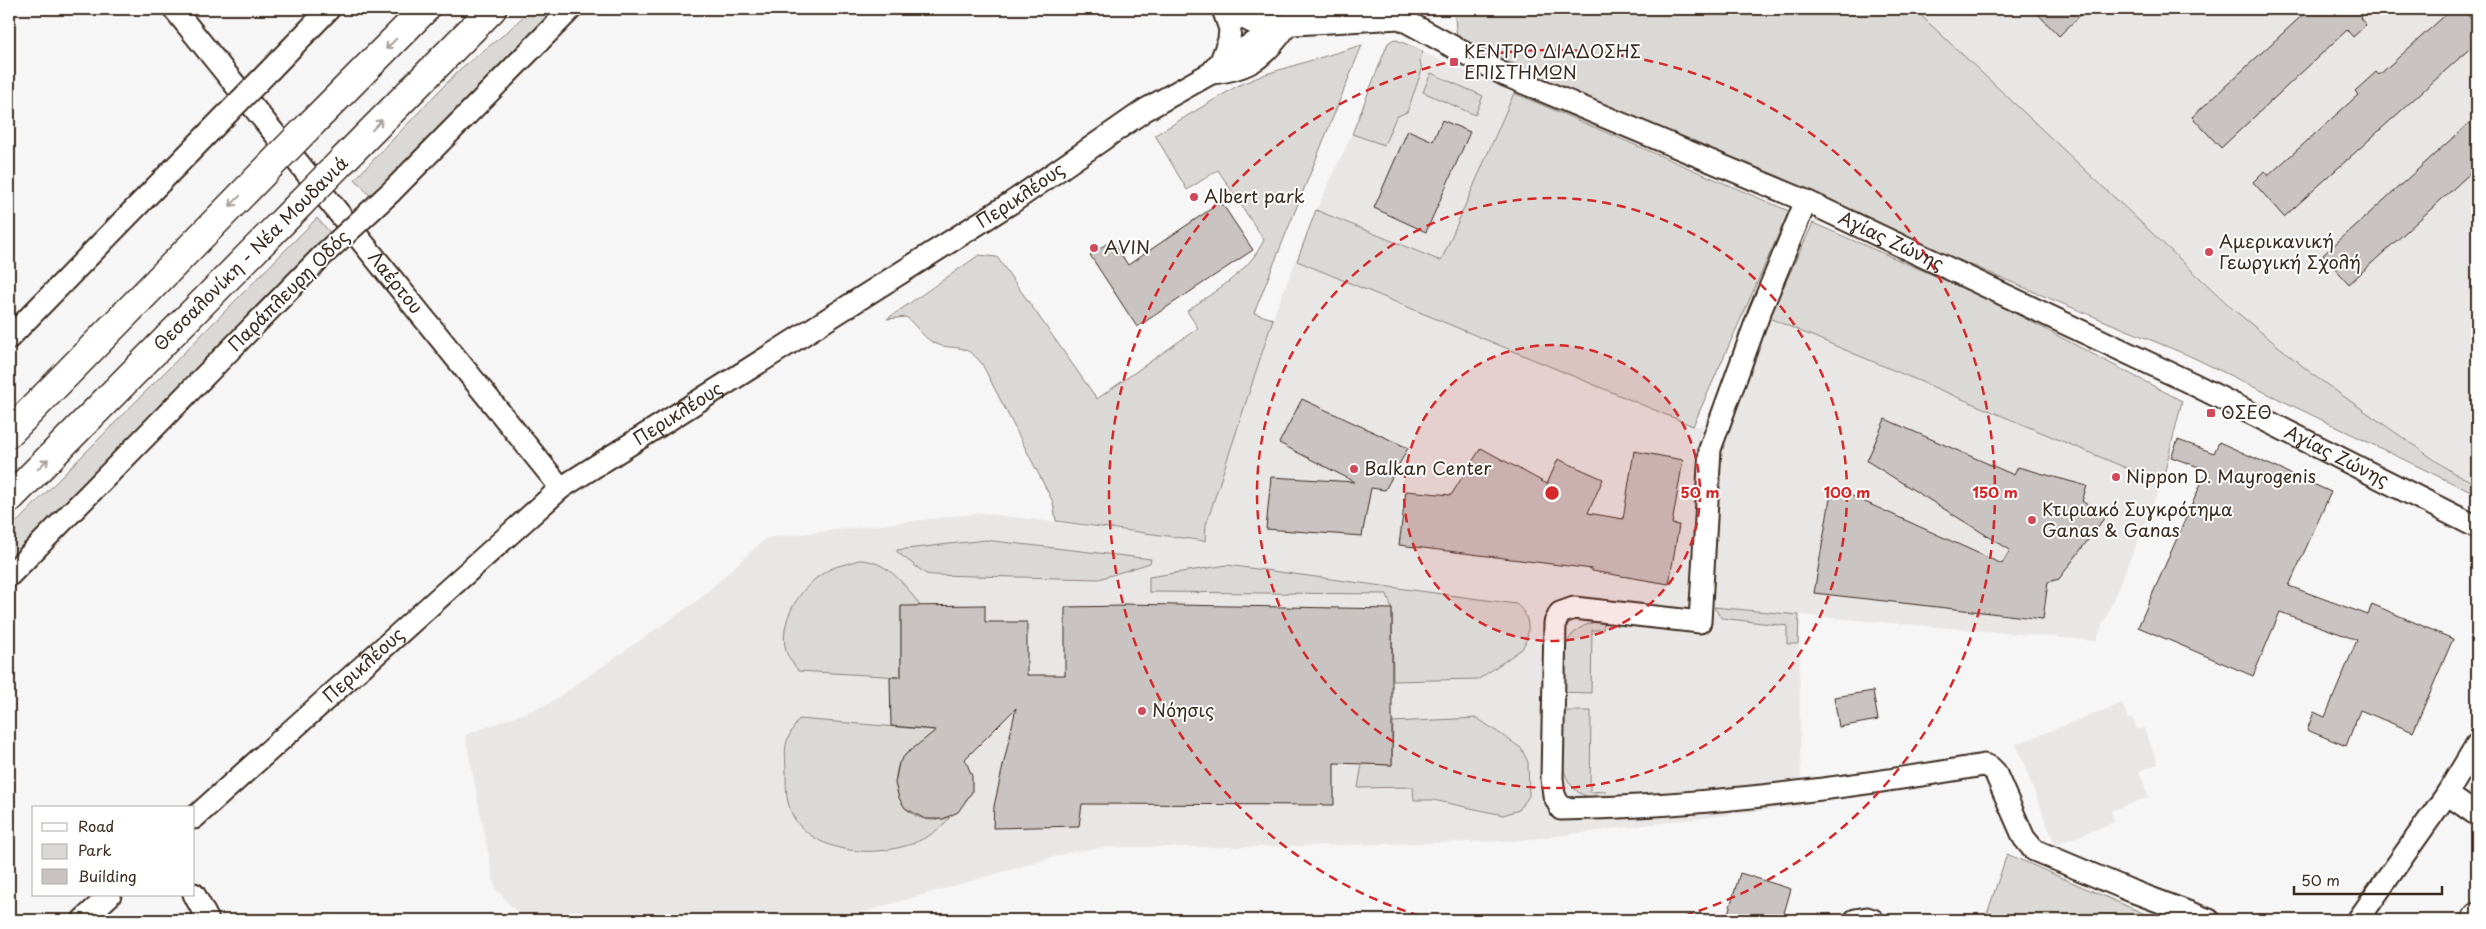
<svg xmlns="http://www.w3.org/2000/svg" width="2486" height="929" font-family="'Playpen Sans',sans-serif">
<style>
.built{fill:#e9e7e6}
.green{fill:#dbd9d6;stroke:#8b827a}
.building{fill:#c9c3c1;stroke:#3b2a1e}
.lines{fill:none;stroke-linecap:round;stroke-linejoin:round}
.minor-casing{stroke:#3b2a1e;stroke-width:25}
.major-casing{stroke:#3b2a1e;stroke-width:31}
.highway-casing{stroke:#3b2a1e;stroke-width:31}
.minor{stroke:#fff;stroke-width:21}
.major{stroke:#fff;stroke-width:28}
.highway{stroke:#fff;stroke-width:28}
.minor-bridge-casing{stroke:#3b2a1e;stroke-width:25;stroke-linecap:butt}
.highway-bridge-casing{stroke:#3b2a1e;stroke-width:31;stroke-linecap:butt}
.minor-bridge{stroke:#fff;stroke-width:21}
.highway-bridge{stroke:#fff;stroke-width:28}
.oneway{stroke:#a79f9a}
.ring{fill:none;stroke:#d62828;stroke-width:2.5;stroke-dasharray:9 6}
.poi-dot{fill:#d1495b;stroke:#fff;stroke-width:2}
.labels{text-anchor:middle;stroke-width:4;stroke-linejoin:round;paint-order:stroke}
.poi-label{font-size:18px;fill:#3b2a1e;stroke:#fff;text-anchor:start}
.street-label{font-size:18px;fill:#3b2a1e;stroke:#fff}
.centre{fill:#d62828;stroke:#fff;stroke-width:2.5}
.ring-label{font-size:15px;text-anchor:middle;font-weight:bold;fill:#d62828;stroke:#fff;stroke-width:4;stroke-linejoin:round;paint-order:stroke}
</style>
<rect width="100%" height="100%" fill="#f7f6f6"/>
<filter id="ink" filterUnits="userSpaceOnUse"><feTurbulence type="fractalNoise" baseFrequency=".02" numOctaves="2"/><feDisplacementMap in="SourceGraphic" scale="10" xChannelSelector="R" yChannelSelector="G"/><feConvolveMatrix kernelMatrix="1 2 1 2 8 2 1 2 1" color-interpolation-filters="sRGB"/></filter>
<g filter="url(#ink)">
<path class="built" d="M1453,9H2477V495L2190,356L2039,294L1457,37Z
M1394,39L1514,93L1420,312L1694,426H1715L1769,318L2162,483L2096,641L1799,615L1801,806L1515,841L1249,847H1105L1068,853L836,920L523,919L495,888L465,735L548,704L697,601L766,538L982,513L1205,541L1206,525L1276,310L1316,210L1352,134L1388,43Z
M2122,703L2128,719L2133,718L2137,730L2144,728L2158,764L2139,771L2149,797L2111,811L2115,822L2055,845L2016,744Z"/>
<path class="green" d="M531,9H560L372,198L355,179L460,69L507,32Z
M1456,9H1914L2234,310L2316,377L2452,472L2477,484V495L2190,356L2039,294L1612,111L1457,37L1454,10Z
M1394,39L1423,51L1420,60L1422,70L1407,112L1396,117L1384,145L1352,134L1388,43Z
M1362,45L1254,313L1273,319L1206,525L1205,541L1056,521L1053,502L982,364C962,339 953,353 932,342C922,336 915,324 906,317L887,319L979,255L997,257L1097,399L1198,328L1187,311C1216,290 1248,273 1264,240L1218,170L1187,190L1155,135L1239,85L1266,74Z
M1431,73L1483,96L1475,115L1423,92Z
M1514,93L1789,211L1693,426L1297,261L1316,210L1441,261Z
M317,218L335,238L9,565V530Z
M1813,223L1984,297L2182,401L2162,483L1769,318Z
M985,540L1151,559L1150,563L1099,579L934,575L926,574L897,552V550Z
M858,560C886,559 906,585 920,606L901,607V677L798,671C795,665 788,658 786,651C778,621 800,587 825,572C834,566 848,564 858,560Z
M1227,565L1516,604C1531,615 1531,634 1522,649L1479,679L1393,681L1392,610L1387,594L1149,592V577Z
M1714,607L1799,615L1798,644H1787V626L1721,618Z
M1604,620L1603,630H1592L1591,693L1561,692C1564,654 1558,628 1604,620Z
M1560,711H1591L1590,792L1606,791L1605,799C1554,800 1560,746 1560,711Z
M1477,718L1521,748L1528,762L1529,796L1519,810L1503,815L1433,800H1414L1413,787L1358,788L1362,764L1392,765L1393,722Z
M799,719L934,730L938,734L899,763C886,798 913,830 950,817C919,859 828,865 796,821C786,807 786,790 786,773C785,744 783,744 799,719Z
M2007,854L2159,920H1985Z"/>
<path class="building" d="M2033,9H2087L2059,36Z
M2309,9H2370L2360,18L2366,25L2353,37L2347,30L2221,148L2192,117Z
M2452,9H2462L2477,25V42L2284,217L2253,182L2264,171L2268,176L2358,95L2355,91L2376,72L2379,75Z
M2477,116V167L2349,284L2323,255Z
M1442,120L1470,132L1426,232L1374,208L1408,130L1433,141Z
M1221,202L1253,250L1137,327L1090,255L1112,240L1128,265Z
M1302,399L1408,448L1385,490L1371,488L1362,536L1266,529L1271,477L1355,482L1279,443Z
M1885,419L2014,475L2018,467L2087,486L2082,501L2105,517L2059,579L2048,582L2043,619L1814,593L1832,487L2002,564L2010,550L1867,461Z
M2178,440L2214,453L2219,442L2331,492L2289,586L2368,615L2372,604L2453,639L2413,732L2360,710L2346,746L2307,730L2314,712L2325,717L2357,640L2280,612L2253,676L2138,627L2207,470L2171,457Z
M1481,448L1547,484L1558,459L1603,479L1588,513L1623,519L1634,451L1683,460L1672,524L1679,525L1669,584L1592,571V569L1399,545L1406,491L1451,495Z
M1123,604L1392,609V765L1334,763V805L1082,804L1079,826L993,828L994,806L1016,708L965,759L972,776V792L958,812L943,819H925L905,808L899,798L895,783L899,763L905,755L936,730L891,726L890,677H901V606L985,605V622H1027V675H1065V607L1124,606Z
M1873,691L1878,720L1839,727L1834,697Z
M1740,873L1791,889L1782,920H1726Z"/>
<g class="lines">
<g class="minor-casing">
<g id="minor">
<path id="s1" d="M174,9L561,488"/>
<path id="s2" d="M1225,9L1260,26L1400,18L1505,75L1806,201L2191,383L2477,527"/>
<path d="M1221,61L1279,29"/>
<path d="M271,69L329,9"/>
<path d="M1211,73C1252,69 1265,56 1288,24"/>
<path d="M391,192L571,9"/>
<path d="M1806,201L1759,314L1710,449L1700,622L1574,608L1560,613L1555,623L1552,778L1554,795L1561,809C1703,806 1844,789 1984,765L1990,767L1995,772L2024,838L2034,850L2129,890L2209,920"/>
<path d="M9,338L223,118"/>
<path d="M9,576L324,254"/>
<path d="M2447,794L2477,815"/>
<path id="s3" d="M194,818L561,488L1011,203L1145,110L1211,73L1221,61L1229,40L1230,29L1223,9"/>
<path d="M194,894L208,920"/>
<path d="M83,920L110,895"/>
<path d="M1855,920L1867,918L1873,920"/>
<path d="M2358,920L2447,794L2477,744"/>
</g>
</g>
<g class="major-casing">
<path id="major" d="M2475,920L2477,917"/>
</g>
<g class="highway-casing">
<path id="highway" d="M312,123L425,9
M343,160L492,9
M9,433L270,166
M9,499L301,203"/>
</g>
<use href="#minor" class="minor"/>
<use href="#major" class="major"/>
<use href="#highway" class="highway"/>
<g class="minor-bridge-casing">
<path id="minor-bridge" d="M223,118L271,69
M324,254L391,192"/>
</g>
<g class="highway-bridge-casing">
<path id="highway-bridge" d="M270,166L312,123
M301,203L343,160"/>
</g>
<use href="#minor-bridge" class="minor-bridge"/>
<use href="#highway-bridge" class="highway-bridge"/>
</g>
<defs><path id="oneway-shaft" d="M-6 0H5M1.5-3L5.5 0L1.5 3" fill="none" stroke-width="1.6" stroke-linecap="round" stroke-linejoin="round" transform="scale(1.25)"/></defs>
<g class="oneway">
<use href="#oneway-shaft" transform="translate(391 44) rotate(135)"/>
<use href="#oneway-shaft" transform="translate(377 125) rotate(-46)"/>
<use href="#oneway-shaft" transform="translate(235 201) rotate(134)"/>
<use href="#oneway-shaft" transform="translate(43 464) rotate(-45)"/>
</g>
</g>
<circle cx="1552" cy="493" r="148" fill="#d62828" fill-opacity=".12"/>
<g class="ring">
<circle cx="1552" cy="493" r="148"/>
<circle cx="1552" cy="493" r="295"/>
<path d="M1434 920A443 443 0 1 1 1670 920"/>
</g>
<g class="poi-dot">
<rect x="1449" y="57" width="10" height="10" rx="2.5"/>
<circle cx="1194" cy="197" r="5"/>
<circle cx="1094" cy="248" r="5"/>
<circle cx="2209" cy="252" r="5"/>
<rect x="2206" y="408" width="10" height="10" rx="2.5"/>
<circle cx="1354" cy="469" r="5"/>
<circle cx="2116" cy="477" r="5"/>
<circle cx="2032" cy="520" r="5"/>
<circle cx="1142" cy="711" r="5"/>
</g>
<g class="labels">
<g class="poi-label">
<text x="1464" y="58">ΚΕΝΤΡΟ ΔΙΑΔΟΣΗΣ<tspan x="1464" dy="21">ΕΠΙΣΤΗΜΩΝ</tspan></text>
<text x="1204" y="203">Albert park</text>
<text x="2219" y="248">Αμερικανική<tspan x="2219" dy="21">Γεωργική Σχολή</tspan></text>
<text x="1104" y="254">AVIN</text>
<text x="2221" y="419">ΟΣΕΘ</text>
<text x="1364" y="475">Balkan Center</text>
<text x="2126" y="483">Nippon D. Mayrogenis</text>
<text x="2042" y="516">Κτιριακό Συγκρότημα<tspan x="2042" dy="21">Ganas &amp; Ganas</tspan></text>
<text x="1152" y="717">Νόησις</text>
</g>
<g class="street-label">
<text dy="6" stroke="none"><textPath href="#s3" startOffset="1038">Περικλέους</textPath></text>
<text dy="6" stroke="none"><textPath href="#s2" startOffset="719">Αγίας Ζώνης</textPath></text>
<text transform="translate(251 254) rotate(-45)" y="6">Θεσσαλονίκη - Νέα Μουδανιά</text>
<text dy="6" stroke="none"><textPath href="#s1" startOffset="352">Λαέρτου</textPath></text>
<text transform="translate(289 291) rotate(-45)" y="6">Παράπλευρη Οδός</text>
<text dy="6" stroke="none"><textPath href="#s3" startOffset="632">Περικλέους</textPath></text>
<text dy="6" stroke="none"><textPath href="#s2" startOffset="1214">Αγίας Ζώνης</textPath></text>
<text dy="6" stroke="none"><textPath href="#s3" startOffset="228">Περικλέους</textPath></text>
</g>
</g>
<circle cx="1552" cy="493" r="8" class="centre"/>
<g class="ring-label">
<text x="1700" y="498">50 m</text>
<text x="1847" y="498">100 m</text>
<text x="1995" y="498">150 m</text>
</g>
<rect width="2486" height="929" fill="none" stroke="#fff" stroke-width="30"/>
<rect x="15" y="15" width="2456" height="899" fill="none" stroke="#3b2a1e" stroke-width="2" filter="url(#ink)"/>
<rect x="32" y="806" width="162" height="90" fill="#ffffff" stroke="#b1aaa5"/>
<rect x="42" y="823" width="25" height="8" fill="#ffffff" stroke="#b1aaa5"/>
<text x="78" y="832" font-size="15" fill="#3b2a1e">Road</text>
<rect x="42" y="844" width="25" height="15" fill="#dbd9d6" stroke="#b1aaa5"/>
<text x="78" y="856" font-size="15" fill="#3b2a1e">Park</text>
<rect x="42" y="869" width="25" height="15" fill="#c9c3c1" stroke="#b1aaa5"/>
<text x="78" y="882" font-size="15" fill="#3b2a1e">Building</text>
<path d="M2294 886v8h148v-8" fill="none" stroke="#3b2a1e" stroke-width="2.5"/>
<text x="2301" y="886" font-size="15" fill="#3b2a1e" stroke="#ffffff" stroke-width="4" paint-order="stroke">50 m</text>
</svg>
